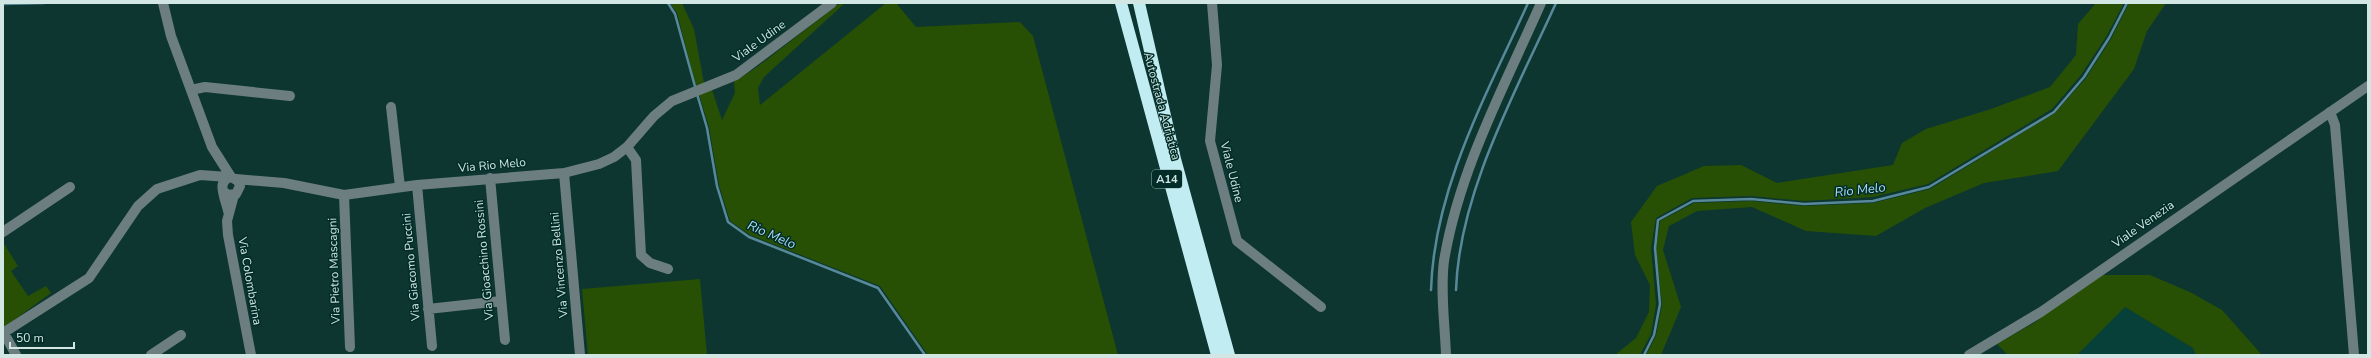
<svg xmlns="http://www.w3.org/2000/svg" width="2371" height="358" font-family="'Nunito Sans',sans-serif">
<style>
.built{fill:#074039}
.green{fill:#275004}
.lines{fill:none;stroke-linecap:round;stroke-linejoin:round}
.stream{stroke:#58899a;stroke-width:2.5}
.minor{stroke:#6c7e80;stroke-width:10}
.highway{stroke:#c0ecf2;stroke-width:12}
.labels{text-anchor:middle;stroke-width:3;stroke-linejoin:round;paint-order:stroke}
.shield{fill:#012c27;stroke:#93afab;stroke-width:1}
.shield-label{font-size:11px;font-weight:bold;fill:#d2e7e3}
.street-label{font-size:12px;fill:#d2e7e3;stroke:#012c27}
.water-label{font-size:13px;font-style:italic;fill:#acdef7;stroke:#012c27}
</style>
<rect width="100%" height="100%" fill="#0d3631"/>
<path class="built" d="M2125,307L2193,348L2196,355H2077Z"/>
<path class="green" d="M670,3H682L694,29L704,83L696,86L677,13Z
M840,3H845L764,77L758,88L760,105L886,3H896L916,27L1020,22L1033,36L1118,355H928L880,286L750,235L730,221L719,185L709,127L699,94L712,90L722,120L735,93L734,82L757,67Z
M2096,3H2124L2106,37L2081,75L2052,109L1928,184L1873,197L1804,201L1751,196L1692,198L1656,218L1651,248L1656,304L1651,334L1640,355H1615L1636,338L1649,312L1650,285L1635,255L1631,222L1657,186L1704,166L1741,165L1777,183L1893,165L1902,143L1926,129L1991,109L2050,87L2076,55L2078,24Z
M2129,3H2166L2147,31L2134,69L2058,171L1984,183L1925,208L1876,236L1806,231L1752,207L1697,211L1669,226L1663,250L1681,307L1661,355H1646L1656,336L1662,304L1656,248L1660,221L1694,203L1751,201L1804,206L1873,203L1930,189L2055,113L2086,78L2111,39Z
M3,242L18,266L11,271L28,296L46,286L51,293L3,328Z
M2099,275H2150L2192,293L2222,310L2262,355H2196L2193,348L2125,307L2077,355H2008L1997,344L2034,323Z
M700,279L707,355H588L582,289Z"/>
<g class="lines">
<path class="stream" d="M668,3L675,14L696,90
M3,4L44,3
M697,94L707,128L717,186L728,222L749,237L878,288L925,355
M1431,290C1434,188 1487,94 1528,3
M1456,290C1459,193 1516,91 1556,3
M1644,355L1654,335L1660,304L1655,248L1658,220L1693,201L1751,199L1804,204L1873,201L1929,187L2054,112L2084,77L2109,38L2127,3"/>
<path class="minor" d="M163,3L171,36L212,147L231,177
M1212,3L1217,65L1210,141L1237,241L1321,307
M191,90L205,87L290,96
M391,107L400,187
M2330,112L2335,125L2354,355
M627,147L636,160L641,255L650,263L668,269
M564,173L580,355
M490,178L505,340
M236,179L284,183L344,195L417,185L564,173L599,164L614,157L627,147L654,116L672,101L736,75L832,3
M417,185L432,346
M223,191L228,195L236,194L240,186L238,181L231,177C215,180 226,200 228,211
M234,195L227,221L228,235L251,355
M344,195L350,347
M3,232L70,187
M428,309L501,301
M3,333L89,278L138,206L157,189L200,175L228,177
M4,333L16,355
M151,355L181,335
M1446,355C1445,325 1440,291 1444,261C1459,170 1504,87 1541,3
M1969,355L2041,312L2368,86"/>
<path class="highway" d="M1121,3L1217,355
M1139,3L1175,159L1229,355"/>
</g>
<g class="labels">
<rect class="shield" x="1152" y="170" width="30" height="18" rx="3"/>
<g class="shield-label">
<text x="1167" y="183">A14</text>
</g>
<g class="street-label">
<text transform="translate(759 41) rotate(-36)" y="4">Viale Udine</text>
<text transform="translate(1162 106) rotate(75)" y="4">Autostrada Adriatica</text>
<text transform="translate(492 165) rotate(-5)" y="4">Via Rio Melo</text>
<text transform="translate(1232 172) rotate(76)" y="4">Viale Udine</text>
<text transform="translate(2143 224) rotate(-35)" y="4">Viale Venezia</text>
<text transform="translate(484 260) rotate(-95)" y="4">Via Gioacchino Rossini</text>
<text transform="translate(559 265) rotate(-95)" y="4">Via Vincenzo Bellini</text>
<text transform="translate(411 267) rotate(-95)" y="4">Via Giacomo Puccini</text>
<text transform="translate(334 271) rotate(-92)" y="4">Via Pietro Mascagni</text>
<text transform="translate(250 281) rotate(80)" y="4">Via Colombarina</text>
</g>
<g class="water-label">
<text transform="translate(1860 189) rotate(-6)" y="5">Rio Melo</text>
<text transform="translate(772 234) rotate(24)" y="5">Rio Melo</text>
</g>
</g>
<rect width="2371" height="358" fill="none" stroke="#d2e7e3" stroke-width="8"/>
<path d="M10 342v6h64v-6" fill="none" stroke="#d2e7e3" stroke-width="2"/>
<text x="16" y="342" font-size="12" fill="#d2e7e3" stroke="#012c27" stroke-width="3" paint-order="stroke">50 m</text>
</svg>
